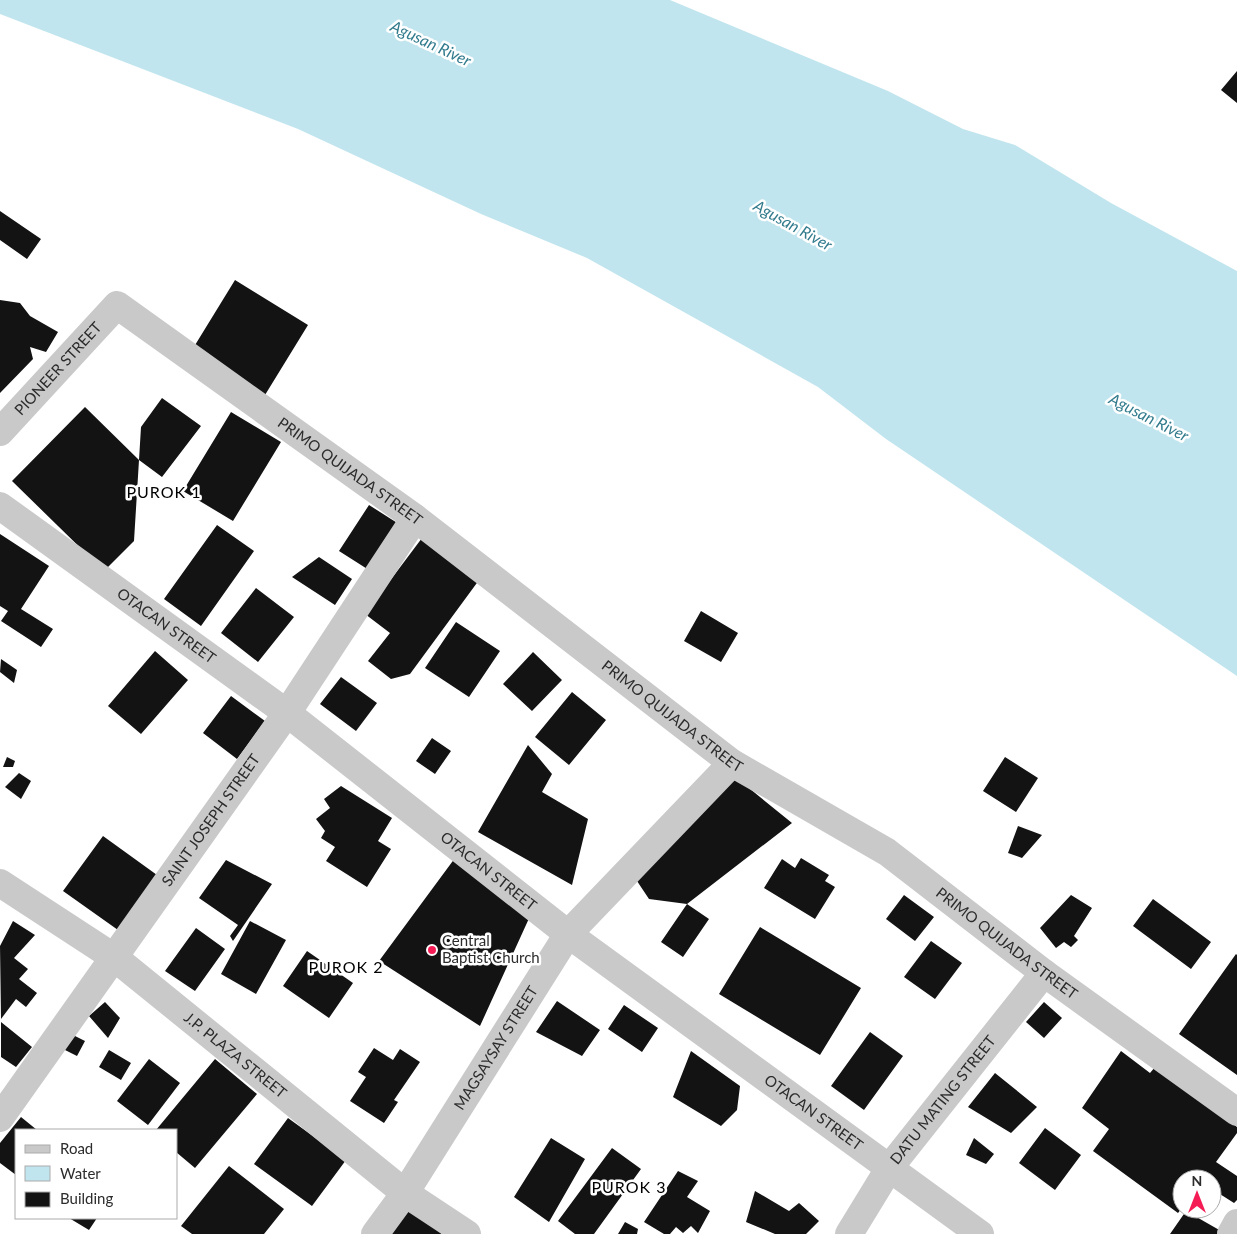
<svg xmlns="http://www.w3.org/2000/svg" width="1237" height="1234" font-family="Lato,sans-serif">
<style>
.water{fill:#c1e5ee}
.building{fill:#131313}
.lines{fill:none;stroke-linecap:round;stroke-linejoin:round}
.minor{stroke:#c9c9c9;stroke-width:28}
.poi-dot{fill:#f51c55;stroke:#fff;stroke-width:2}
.labels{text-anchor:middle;stroke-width:5;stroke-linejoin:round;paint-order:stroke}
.street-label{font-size:15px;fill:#2c2c2c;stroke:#fff}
.poi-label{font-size:15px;fill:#2c2c2c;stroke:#fff;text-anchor:start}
.water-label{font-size:16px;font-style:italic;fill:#317b8d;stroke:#fff}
.neighbourhood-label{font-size:16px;letter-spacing:1px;fill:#000;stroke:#fff}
</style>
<rect width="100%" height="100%" fill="#fff"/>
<path class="water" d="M0,0H670L888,91L963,129L1015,145L1111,203L1237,271V676L886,439L818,387L587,258L481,214L298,129L0,14Z"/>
<path class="building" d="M1237,71V103L1221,90Z
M0,211L41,239L27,259L0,240Z
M235,280L308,325L265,395L192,350Z
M0,300L20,303L30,316L58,332L46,352L30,347L33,359L0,393Z
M162,398L201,426L162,477L139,460L141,427Z
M85,407L139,460L134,541L104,571L12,481Z
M231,412L281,442L233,521L183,491Z
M369,505L402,526L372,572L339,551Z
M217,525L254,551L201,626L164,599Z
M0,534L49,566L21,609L53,629L41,647L1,621L8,611L0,606Z
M425,534L482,576L410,674L391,679L368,661L390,633L365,614Z
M319,557L352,579L335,605L292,577Z
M256,588L294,617L258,662L221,633Z
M701,611L738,633L721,662L684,641Z
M456,622L500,651L469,697L425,668Z
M155,651L188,680L141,734L108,706Z
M533,652L562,680L532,711L503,684Z
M1,659L17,670L14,683L0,672Z
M341,677L377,703L356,731L320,704Z
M572,692L606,720L569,765L535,737Z
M231,696L265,721L237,759L203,733Z
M432,738L451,751L435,774L416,761Z
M528,745L552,774L542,792L588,819L572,885L478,832Z
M7,757L15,761L13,767H3Z
M1005,757L1038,778L1016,812L983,791Z
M728,771L792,823L687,904L649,899L637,881Z
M19,773L31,781L21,799L5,787Z
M341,786L392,818L378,841L391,849L367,887L326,861L335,847L321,838L325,831L316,819L330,808L324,799Z
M1018,826L1042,835L1022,858L1008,853Z
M103,836L157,875L118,930L63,891Z
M455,858L531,914L480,1026L379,961Z
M801,858L829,875L825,881L835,887L815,919L764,888L782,859L795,868Z
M226,860L272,884L233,941L230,936L238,925L199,898Z
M904,895L934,917L915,941L886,919Z
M1071,895L1092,908L1074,936L1078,940L1071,947L1064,942L1056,948L1040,928Z
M1153,899L1211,942L1191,969L1133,926Z
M687,904L709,919L683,957L661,942Z
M13,921L35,935L14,958L28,969L19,979L37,993L26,1007L16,999L1,1019L0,946Z
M250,921L286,940L256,994L221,974Z
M760,927L861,988L820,1055L719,994Z
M196,928L225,949L195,991L165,971Z
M931,941L962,963L935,999L904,977Z
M307,951L353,983L329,1018L283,986Z
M1236,954L1237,955V1075L1179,1034Z
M557,1001L600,1030L582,1056L536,1032Z
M105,1002L120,1018L108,1038L89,1016Z
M1044,1002L1062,1018L1044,1038L1026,1022Z
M624,1005L658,1028L642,1052L608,1029Z
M1,1022L32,1047L16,1067L1,1057Z
M67,1032L85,1041L77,1056L59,1047Z
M870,1032L903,1056L864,1110L831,1086Z
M374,1048L393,1060L400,1049L420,1062L394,1100L398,1102L384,1123L350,1101L366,1077L358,1072Z
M109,1050L131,1063L121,1080L99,1067Z
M691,1051L740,1086L737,1110L721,1126L673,1097Z
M1121,1051L1150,1073L1155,1067L1237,1127V1133L1216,1162L1237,1176V1200L1234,1203L1212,1189V1179H1182V1208L1178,1213L1093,1151L1109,1129L1082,1108Z
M149,1059L180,1083L148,1125L117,1101Z
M215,1059L257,1094L195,1168L176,1152V1130H156Z
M995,1073L1037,1107L1011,1133L968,1107Z
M21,1117L37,1130H16V1175L0,1163V1143Z
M288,1118L346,1160L312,1206L254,1164Z
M1045,1128L1081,1155L1055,1190L1019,1163Z
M551,1138L585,1159L549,1222L514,1197Z
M974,1138L994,1154L986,1164L966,1155Z
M612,1148L641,1169L594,1234H575L558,1221Z
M229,1166L284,1209L264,1234H192L181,1226Z
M678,1171L698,1181L687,1197L710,1211L698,1233L691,1226L683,1233L676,1227L670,1234H664L644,1222Z
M755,1191L789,1211L799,1203L819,1221L806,1234H775L746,1222Z
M410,1208L442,1234H391Z
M1186,1211L1221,1231L1219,1234H1170Z
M69,1218H97L89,1230Z
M625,1222L638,1229L637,1234H618Z"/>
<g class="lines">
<g class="minor">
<path id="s1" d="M0,432L117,305L415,518L732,763L887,852L1044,973L1237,1112"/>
<path id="s2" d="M0,506L287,713L568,934L980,1234"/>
<path id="s3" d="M0,883L115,958L405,1193L467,1234"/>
<path id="s4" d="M0,1118L287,713L415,518"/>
<path id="s5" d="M375,1234L405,1193L568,934L732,763"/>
<path id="s6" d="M849,1234L890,1167L1044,973"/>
<path d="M1231,1234L1237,1223"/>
</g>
</g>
<circle class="poi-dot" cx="432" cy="950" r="5"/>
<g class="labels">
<g class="street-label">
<text dy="5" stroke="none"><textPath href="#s1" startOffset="86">PIONEER STREET</textPath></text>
<text dy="5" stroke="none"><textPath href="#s1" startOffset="459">PRIMO QUIJADA STREET</textPath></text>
<text dy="5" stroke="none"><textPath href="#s2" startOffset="205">OTACAN STREET</textPath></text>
<text dy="5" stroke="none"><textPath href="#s1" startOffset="864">PRIMO QUIJADA STREET</textPath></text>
<text dy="5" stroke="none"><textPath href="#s4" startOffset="365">SAINT JOSEPH STREET</textPath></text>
<text dy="5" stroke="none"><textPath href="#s2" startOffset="610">OTACAN STREET</textPath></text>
<text dy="5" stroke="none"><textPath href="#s1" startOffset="1269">PRIMO QUIJADA STREET</textPath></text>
<text dy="5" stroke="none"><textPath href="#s5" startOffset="222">MAGSAYSAY STREET</textPath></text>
<text dy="5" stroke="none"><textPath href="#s3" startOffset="292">J.P. PLAZA STREET</textPath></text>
<text dy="5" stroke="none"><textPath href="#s6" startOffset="164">DATU MATING STREET</textPath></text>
<text dy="5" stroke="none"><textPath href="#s2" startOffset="1015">OTACAN STREET</textPath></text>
</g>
<g class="poi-label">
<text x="442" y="946">Central<tspan x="442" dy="17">Baptist Church</tspan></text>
</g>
<g class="water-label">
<text transform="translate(431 43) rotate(25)" y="6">Agusan River</text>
<text transform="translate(793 225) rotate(29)" y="6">Agusan River</text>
<text transform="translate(1149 417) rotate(27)" y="6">Agusan River</text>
</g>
<g class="neighbourhood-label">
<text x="164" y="498">PUROK 1</text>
<text x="346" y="973">PUROK 2</text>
<text x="629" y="1193">PUROK 3</text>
</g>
</g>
<rect x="15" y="1129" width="162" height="90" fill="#ffffff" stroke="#ababab"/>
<rect x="25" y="1145" width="25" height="8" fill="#c9c9c9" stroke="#ababab"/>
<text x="60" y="1154" font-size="15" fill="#2c2c2c">Road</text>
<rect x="25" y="1166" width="25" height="15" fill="#c1e5ee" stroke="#ababab"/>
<text x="60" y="1179" font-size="15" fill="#2c2c2c">Water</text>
<rect x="25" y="1192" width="25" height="15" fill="#131313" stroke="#ababab"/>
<text x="60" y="1204" font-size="15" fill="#2c2c2c">Building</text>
<g transform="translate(1197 1194)"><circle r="24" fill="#ffffff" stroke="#ababab"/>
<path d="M0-4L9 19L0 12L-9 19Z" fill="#f51c55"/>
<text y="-8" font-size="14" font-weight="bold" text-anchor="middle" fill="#2c2c2c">N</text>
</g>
</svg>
